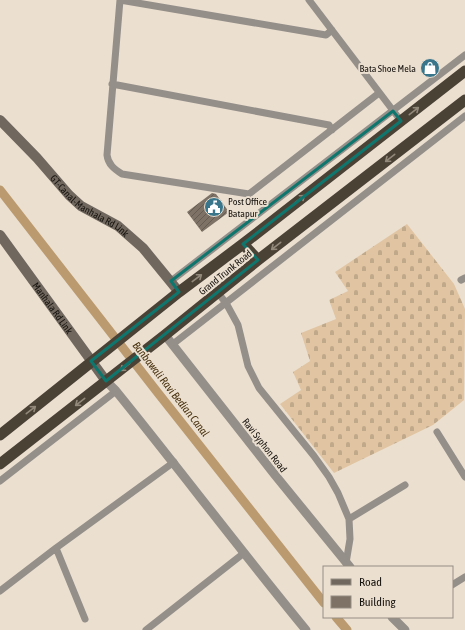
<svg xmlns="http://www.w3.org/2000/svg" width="465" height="630" font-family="'Asap Condensed',sans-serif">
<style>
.cemetery{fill:url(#cemetery-stones)}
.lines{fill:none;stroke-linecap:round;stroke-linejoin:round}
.canal{stroke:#bb9a6f;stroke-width:9}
.building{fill:url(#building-hatch)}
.minor{stroke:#948f89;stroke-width:7}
.tertiary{stroke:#948f89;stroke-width:9}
.secondary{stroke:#70685f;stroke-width:10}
.trunk{stroke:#4b4236;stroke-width:11}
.oneway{stroke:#93897b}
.marked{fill:none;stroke:#0f766e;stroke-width:3;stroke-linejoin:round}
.labels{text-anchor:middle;stroke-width:4;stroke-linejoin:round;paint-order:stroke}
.poi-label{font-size:10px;fill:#17130e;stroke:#ebdfd0;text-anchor:end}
.street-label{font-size:10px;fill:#17130e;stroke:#ebdfd0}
.water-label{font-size:11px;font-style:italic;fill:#48310d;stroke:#ebdfd0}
</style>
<defs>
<pattern id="cemetery-stones" width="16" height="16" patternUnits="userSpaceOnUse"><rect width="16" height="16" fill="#e1c5a2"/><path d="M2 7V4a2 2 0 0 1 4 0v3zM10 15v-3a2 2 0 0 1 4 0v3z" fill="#c0a88a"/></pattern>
<pattern id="building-hatch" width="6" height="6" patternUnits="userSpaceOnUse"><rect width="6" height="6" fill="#7d7265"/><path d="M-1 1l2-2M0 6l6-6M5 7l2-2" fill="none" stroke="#655c52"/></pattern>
</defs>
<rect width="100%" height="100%" fill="#ebdfd0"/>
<path class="cemetery" d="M407,224L454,284L465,309L464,400L433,425L334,473L280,404L301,390L293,372L310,361L301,333L336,319L329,300L348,291L335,272Z"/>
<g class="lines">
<path class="canal" d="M0,190L158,393L324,603
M336,617L347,630"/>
</g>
<path class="building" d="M212,193L216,194L229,212L202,232L187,212Z"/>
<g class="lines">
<path class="minor" d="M120,0L107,155C108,164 114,169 122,174L249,194L379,93
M120,0L326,35L332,30
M309,0L401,121
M112,84L329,125L332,130
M461,280L465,278
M171,281L465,55
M218,293L226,303L238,325L248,366L259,388L314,456L329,477L338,493L349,519L350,539L346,563
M173,344L465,116
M437,432L465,477
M0,481L116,391
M349,519L405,485
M56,548L85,619
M452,585L465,577
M0,591L56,548L174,462
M146,630L244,553"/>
<path class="tertiary" d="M165,335L275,475L350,567
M106,381L116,391C180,470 241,551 306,630
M392,617L405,630"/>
<g class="secondary">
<path id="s1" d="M0,120L37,158L69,195L81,206L118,226L143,248L179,292"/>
<path id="s2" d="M0,235L106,381"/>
</g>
<path class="trunk" d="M243,244L258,260
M0,435L179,292L243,244L465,71
M0,464L165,335L258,260L465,100"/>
</g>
<defs><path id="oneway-shaft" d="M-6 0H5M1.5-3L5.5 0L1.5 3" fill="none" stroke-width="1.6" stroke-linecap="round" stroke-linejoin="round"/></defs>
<g class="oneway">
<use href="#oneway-shaft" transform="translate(414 111) rotate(-38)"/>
<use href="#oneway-shaft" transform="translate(390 158) rotate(142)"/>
<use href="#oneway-shaft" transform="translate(300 199) rotate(-38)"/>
<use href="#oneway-shaft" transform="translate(276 246) rotate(142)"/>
<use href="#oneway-shaft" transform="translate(197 278) rotate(-37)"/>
<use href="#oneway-shaft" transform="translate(125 367) rotate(142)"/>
<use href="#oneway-shaft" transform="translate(80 402) rotate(142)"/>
<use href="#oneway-shaft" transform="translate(31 410) rotate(-38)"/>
</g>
<path class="marked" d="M393,111L401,121L243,244L258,260L106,381L91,361L179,292L171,281Z"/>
<defs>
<g id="shop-disc" transform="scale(1)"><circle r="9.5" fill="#39768c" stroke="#ebdfd0"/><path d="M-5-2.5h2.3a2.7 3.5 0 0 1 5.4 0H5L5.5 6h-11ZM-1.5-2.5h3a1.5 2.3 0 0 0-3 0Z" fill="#fff"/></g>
<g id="civic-disc" transform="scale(1)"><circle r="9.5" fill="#39768c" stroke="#ebdfd0"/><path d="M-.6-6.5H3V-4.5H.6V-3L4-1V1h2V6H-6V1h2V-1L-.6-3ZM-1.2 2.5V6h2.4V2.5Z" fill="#fff"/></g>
</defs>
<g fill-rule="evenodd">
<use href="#shop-disc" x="430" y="68"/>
<use href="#civic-disc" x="214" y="207"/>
</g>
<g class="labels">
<g class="poi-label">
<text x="416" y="72">Bata Shoe Mela</text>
<text x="228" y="205" text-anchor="start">Post Office<tspan x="228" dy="12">Batapur</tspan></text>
</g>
<g class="street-label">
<text dy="4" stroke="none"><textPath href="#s1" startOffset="125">GT-Canal-Manhala Rd Link</textPath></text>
<text transform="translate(225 272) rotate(-39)" y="4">Grand Trunk Road</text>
<text dy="4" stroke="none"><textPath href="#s2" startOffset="90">Manhala Rd Link</textPath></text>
<text transform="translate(265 445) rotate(52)" y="4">Ravi Syphon Road</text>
</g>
<g class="water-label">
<text transform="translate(171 389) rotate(52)" y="4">Banbawali Ravi Bedian Canal</text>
</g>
</g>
<rect x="323" y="566" width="130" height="52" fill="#ebdfd0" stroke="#968d82"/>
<rect x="331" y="579" width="20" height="6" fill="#70685f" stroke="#968d82"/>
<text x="359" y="586" font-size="12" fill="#17130e">Road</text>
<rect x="331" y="596" width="20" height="12" fill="#7d7265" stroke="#968d82"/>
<text x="359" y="606" font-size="12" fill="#17130e">Building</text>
</svg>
